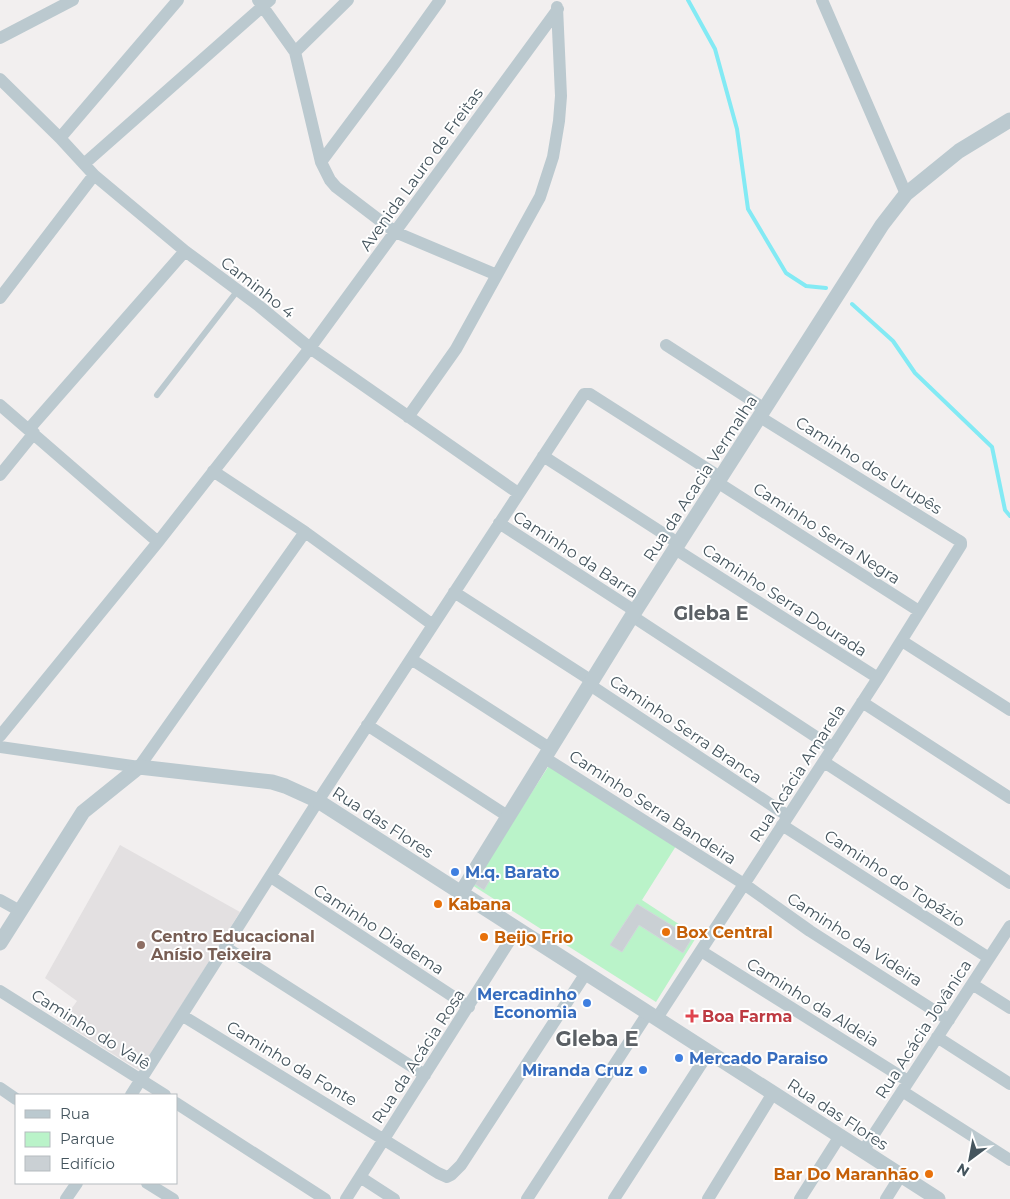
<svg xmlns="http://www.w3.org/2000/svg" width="1010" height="1199" font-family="Montserrat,sans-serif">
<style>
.education{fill:#e3e0e1}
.green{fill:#baf3c9}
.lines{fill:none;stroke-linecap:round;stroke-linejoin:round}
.stream{stroke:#83eaf4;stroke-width:4}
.building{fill:#cad0d4;stroke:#d2d6db}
.service{stroke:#bbc9cf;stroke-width:6}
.minor{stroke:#bbc9cf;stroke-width:12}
.tertiary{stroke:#bbc9cf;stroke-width:15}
.shop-dot{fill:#3f7fe0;stroke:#fff;stroke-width:2}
.food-dot{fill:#e8710a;stroke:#fff;stroke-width:2}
.education-dot{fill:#8d6e63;stroke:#fff;stroke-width:2}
.health-dot{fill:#e0444e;stroke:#fff;stroke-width:2}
.labels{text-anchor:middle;stroke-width:4;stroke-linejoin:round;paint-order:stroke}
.street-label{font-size:16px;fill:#45555e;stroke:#fff}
.shop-label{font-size:16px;font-weight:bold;fill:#366cbe;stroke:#fff;text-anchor:start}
.food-label{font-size:16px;font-weight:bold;fill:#c56008;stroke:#fff;text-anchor:start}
.education-label{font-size:16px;font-weight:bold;fill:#785e54;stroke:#fff;text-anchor:start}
.health-label{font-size:16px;font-weight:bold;fill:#be3a42;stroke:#fff;text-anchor:start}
.quarter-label{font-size:19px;font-weight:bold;fill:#5b6065;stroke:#fff}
.district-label{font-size:21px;font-weight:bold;fill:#5b6065;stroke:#fff}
</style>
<rect width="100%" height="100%" fill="#f2efef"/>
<path class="education" d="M120,845L240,912L140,1071L62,1022L77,1001L45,978Z"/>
<path class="green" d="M550,764L676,846L642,900L697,936L656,1002L472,885Z"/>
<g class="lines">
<path class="stream" d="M688,0L715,49L737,129L748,209L786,273L806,286L826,288
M852,304L893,341L915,373L992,447L1005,510L1010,516"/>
</g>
<path class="building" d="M486,868L494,873L484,890L475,884Z
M637,904L692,938L683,953L639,925L622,952L610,945Z"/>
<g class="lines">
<path class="service" d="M157,395L238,290"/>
<path class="minor" d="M258,0L295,52L321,162L330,180L336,187L395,232L497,275
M822,0L906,194
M0,38L73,0
M295,52L348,0
M0,79L60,138L94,175L185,251L259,306L310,348L518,493
M60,138L178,0
M321,162L395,63L440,0
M84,164L270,0
M0,298L94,175
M666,345L765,409
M0,405L158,542
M408,417L456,349L540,197L553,157L559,121L561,96L557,7
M29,429L185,251
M543,456L678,543
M213,471L305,532L433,625
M0,475L34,433
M717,482L919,611
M499,523L635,611
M675,549L878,678
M454,592L592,681
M632,616L833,748
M902,641L1010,710
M411,659L551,749
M590,685L788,816
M862,702L1010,798
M367,725L509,817
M0,736L158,542L310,348L558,9
M0,747L139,767L305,532
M545,758L744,884L810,931L949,1020
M824,762L1010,883
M782,825L989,958
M271,877L469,1007
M0,900L20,911
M225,947L425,1075
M701,951L908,1081
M972,984L1010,1008
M0,991L165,1095
M183,1016L438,1173L447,1177L451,1175L461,1165L586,973
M657,1018L878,678L961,545V542L958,540L760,417
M937,1037L1010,1084
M0,1088L16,1099
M902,1091L1010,1160
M131,1095L318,801L584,394H590L720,477
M176,1103L325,1199
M863,1151L1010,926
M360,1177L394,1199
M147,1183L173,1199
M66,1199L77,1183
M346,1199L517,929
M527,1199L648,1013
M614,1199L709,1052
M708,1199L773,1093
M800,1199L840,1136
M886,1199L901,1175"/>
<path class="tertiary" d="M461,893L632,616L882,225L906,194L959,151L1010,120
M0,943L83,812L139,767L272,782L285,786L318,801L938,1199"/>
</g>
<g class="shop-dot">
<circle cx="455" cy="872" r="5"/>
<circle cx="587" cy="1003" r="5"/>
<circle cx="679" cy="1058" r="5"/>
<circle cx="643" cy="1070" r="5"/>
</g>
<g class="food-dot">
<circle cx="438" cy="904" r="5"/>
<circle cx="666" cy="932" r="5"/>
<circle cx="484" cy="937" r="5"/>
<circle cx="929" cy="1174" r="5"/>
</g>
<circle class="education-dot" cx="141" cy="945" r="5"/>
<path class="health-dot" d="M689.5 1008.5h5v5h5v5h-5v5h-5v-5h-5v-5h5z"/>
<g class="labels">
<g class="street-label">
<text transform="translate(421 169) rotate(-54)" y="6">Avenida Lauro de Freitas</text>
<text transform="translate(258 287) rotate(38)" y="6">Caminho 4</text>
<text transform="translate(869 465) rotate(32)" y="6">Caminho dos Urupês</text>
<text transform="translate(700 478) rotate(-57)" y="6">Rua da Acacia Vermalha</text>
<text transform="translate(827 533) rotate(33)" y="6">Caminho Serra Negra</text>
<text transform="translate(576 554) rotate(33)" y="6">Caminho da Barra</text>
<text transform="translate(785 600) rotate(33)" y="6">Caminho Serra Dourada</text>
<text transform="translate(686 729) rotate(34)" y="6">Caminho Serra Branca</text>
<text transform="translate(797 773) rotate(-57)" y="6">Rua Acácia Amarela</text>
<text transform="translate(653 807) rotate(33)" y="6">Caminho Serra Bandeira</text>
<text transform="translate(383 822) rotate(33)" y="6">Rua das Flores</text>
<text transform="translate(895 878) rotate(33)" y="6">Caminho do Topázio</text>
<text transform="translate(379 929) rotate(33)" y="6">Caminho Diadema</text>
<text transform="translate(855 939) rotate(33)" y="6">Caminho da Videira</text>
<text transform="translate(813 1002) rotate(32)" y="6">Caminho da Aldeia</text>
<text transform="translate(91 1029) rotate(32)" y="6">Caminho do Valê</text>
<text transform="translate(923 1029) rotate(-57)" y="6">Rua Acácia Jovânica</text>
<text transform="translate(418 1056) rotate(-57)" y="6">Rua da Acácia Rosa</text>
<text transform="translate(292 1063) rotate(31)" y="6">Caminho da Fonte</text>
<text transform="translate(838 1114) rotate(33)" y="6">Rua das Flores</text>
</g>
<g class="shop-label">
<text x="465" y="878">M.q. Barato</text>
<text x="577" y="1000" text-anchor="end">Mercadinho<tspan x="577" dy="18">Economia</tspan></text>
<text x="689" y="1064">Mercado Paraiso</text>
<text x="633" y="1076" text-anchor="end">Miranda Cruz</text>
</g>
<g class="food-label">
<text x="448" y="910">Kabana</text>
<text x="676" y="938">Box Central</text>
<text x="494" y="943">Beijo Frio</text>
<text x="919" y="1180" text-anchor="end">Bar Do Maranhão</text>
</g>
<g class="education-label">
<text x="151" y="942">Centro Educacional<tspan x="151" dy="18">Anísio Teixeira</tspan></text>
</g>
<g class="health-label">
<text x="702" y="1022">Boa Farma</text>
</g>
<g class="quarter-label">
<text x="711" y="620">Gleba E</text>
</g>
<g class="district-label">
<text x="597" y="1046">Gleba E</text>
</g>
</g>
<rect x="15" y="1094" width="162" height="90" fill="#ffffff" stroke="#b5bbbf"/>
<rect x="25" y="1110" width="25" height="8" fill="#bbc9cf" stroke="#b5bbbf"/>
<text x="60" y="1119" font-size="15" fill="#45555e">Rua</text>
<rect x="25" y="1132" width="25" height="15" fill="#baf3c9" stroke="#b5bbbf"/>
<text x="60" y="1144" font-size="15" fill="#45555e">Parque</text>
<rect x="25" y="1156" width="25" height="15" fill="#cad0d4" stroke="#b5bbbf"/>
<text x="60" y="1169" font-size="15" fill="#45555e">Edifício</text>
<g transform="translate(970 1159) rotate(212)" stroke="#ffffff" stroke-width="4" paint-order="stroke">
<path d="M0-4L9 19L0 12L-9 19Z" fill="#45555e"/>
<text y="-8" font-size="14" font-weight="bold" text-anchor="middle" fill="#45555e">N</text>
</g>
</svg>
